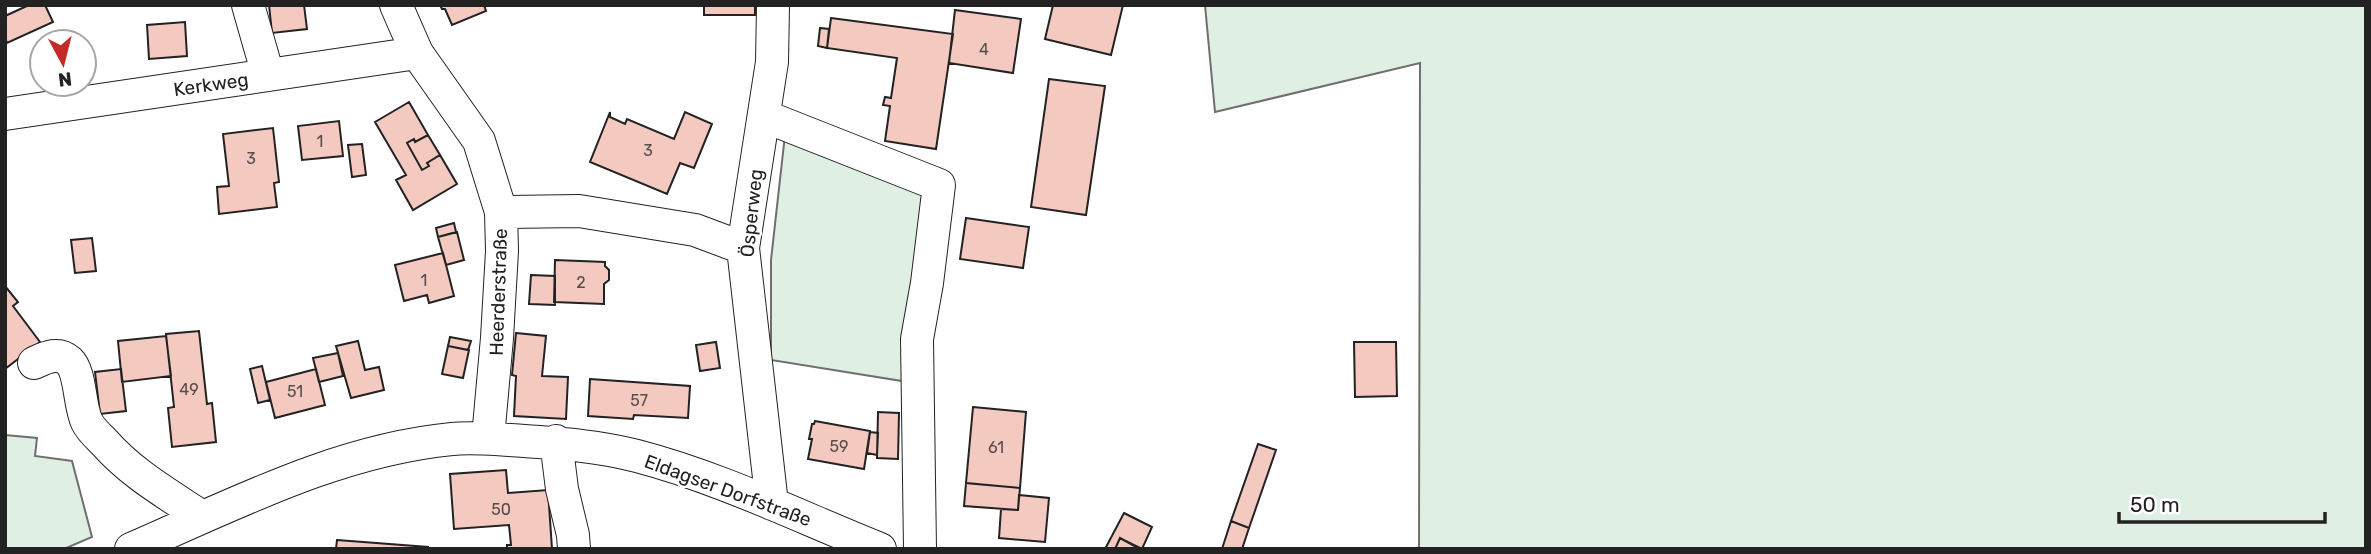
<svg xmlns="http://www.w3.org/2000/svg" width="2371" height="554" font-family="Rubik,sans-serif">
<style>
.green{fill:#e0efe3;stroke:#6f6f6f;stroke-width:2}
.building{fill:#f3c9c0;stroke:#222;stroke-width:2}
.lines{fill:none;stroke-linecap:round;stroke-linejoin:round}
.minor-casing{stroke:#222;stroke-width:34}
.minor{stroke:#fff;stroke-width:32}
.labels{text-anchor:middle;stroke-width:5;stroke-linejoin:round;paint-order:stroke}
.number-label{font-size:16px;fill:#564c4a}
.street-label{font-size:19px;fill:#222;stroke:#fff}
</style>
<rect width="100%" height="100%" fill="#fff"/>
<path class="green" d="M1205,5H2366V549H1419L1420,63L1215,112Z
M785,135L932,191L902,381L771,360V260Z
M5,435L37,438L35,456L72,461L92,537L64,549H5Z"/>
<path class="building" d="M29,5H45L53,22L7,43L5,38V16Z
M269,5H304L307,29L272,33Z
M440,5H484L486,11L452,25L445,9H442Z
M704,5H755V15H704Z
M1053,5H1123L1111,55L1045,39Z
M955,10L1021,19L1013,73L949,63Z
M831,18L953,34L936,149L885,141L890,106L883,105L885,97L891,98L897,58L827,48Z
M185,22L187,56L149,59L147,25Z
M820,28L829,29L827,48L818,46Z
M1049,79L1105,86L1086,215L1031,207Z
M409,102L428,135L415,142L414,139L407,143L422,170L429,166L427,163L440,155L457,184L413,210L396,180L406,175L375,122Z
M610,112V117L625,124L627,119L674,139L685,112L712,124L694,168L680,163L667,194L590,162Z
M339,121L343,156L302,160L298,126Z
M273,128L279,182L274,183L277,207L219,214L217,187L229,186L223,134Z
M428,135L440,155L427,163L429,166L422,170L407,143L414,139L415,142Z
M362,144L366,175L352,177L348,145Z
M966,218L1029,227L1023,268L960,259Z
M454,223L456,232L438,237L436,228Z
M457,232L464,260L446,265L438,237Z
M92,238L96,271L75,273L71,240Z
M443,253L454,296L429,303L427,295L404,301L395,265Z
M555,260L605,262V266L609,270V280L604,284V304L554,302Z
M531,275L555,276V305L529,304Z
M5,286L18,302L13,306L40,342L5,369Z
M199,331L207,404L212,403L216,442L172,447L168,408L174,407L166,334Z
M516,333L546,336L542,376L568,377L566,419L514,416L516,376L512,375Z
M166,336L171,376L122,382L118,341Z
M450,337L471,341L468,350L448,346Z
M358,341L365,370L379,367L384,390L351,398L336,346Z
M716,342L720,368L700,371L696,345Z
M1354,342H1396L1397,396L1355,397Z
M448,346L469,350L463,378L442,374Z
M338,353L343,376L319,382L313,358Z
M262,366L270,400L258,403L250,369Z
M121,369L126,411L100,414L95,372Z
M316,369L325,405L275,418L266,382Z
M590,379L690,386L688,418L634,415L633,419L588,416Z
M973,407L1026,412L1020,488L966,483Z
M878,412L899,413L898,459L877,458Z
M815,421L870,431L864,469L808,459L812,439H809L812,424H814Z
M870,432L878,433L877,455L867,453Z
M1258,444L1276,450L1249,528L1231,521Z
M506,470L508,493L548,490L552,549H507V545H511L509,525L454,529L450,474Z
M966,483L1020,488L1018,510L964,506Z
M1019,495L1049,498L1045,542L999,538L1001,509L1018,510Z
M1124,513L1152,527L1142,549L1120,538L1115,549H1105Z
M1231,521L1249,528L1242,549H1222Z
M1120,538L1140,549H1115Z
M337,540L428,547V549H336Z"/>
<g class="lines">
<g class="minor-casing">
<path id="minor" d="M248,5L268,75
M396,5L417,53L479,141L501,212L502,251L497,338L488,438
M5,114L417,53
M764,116L939,185L927,283L917,339L920,549
M501,212L579,211L695,230L743,248
M34,363C45,358 58,351 69,361C81,372 79,406 87,422C91,430 98,436 104,442C132,474 168,494 202,517
M556,441L562,489L573,535L574,549
M772,504L743,248L772,62L773,5
M131,549C235,504 338,450 452,439C471,437 491,439 510,440C553,443 594,445 637,456C721,478 800,517 880,549"/>
</g>
<use href="#minor" class="minor"/>
</g>
<g class="labels">
<g class="number-label">
<text x="984" y="55">4</text>
<text x="320" y="147">1</text>
<text x="648" y="156">3</text>
<text x="251" y="164">3</text>
<text x="424" y="286">1</text>
<text x="581" y="288">2</text>
<text x="189" y="395">49</text>
<text x="295" y="397">51</text>
<text x="639" y="406">57</text>
<text x="839" y="452">59</text>
<text x="996" y="453">61</text>
<text x="501" y="515">50</text>
</g>
<g class="street-label">
<text transform="translate(211 84) rotate(-8)" y="7">Kerkweg</text>
<text transform="translate(751 213) rotate(-84)" y="7">Ösperweg</text>
<text transform="translate(498 292) rotate(-88)" y="7">Heerderstraße</text>
<text transform="translate(728 490) rotate(20)" y="7">Eldagser Dorfstraße</text>
</g>
</g>
<rect width="2371" height="554" fill="none" stroke="#222222" stroke-width="14"/>
<g transform="translate(63 63) rotate(173)"><circle r="33" fill="#ffffff" stroke="#a7a7a7" stroke-width="2"/>
<path d="M0-5L12 26L0 18L-12 26Z" fill="#c62828"/>
<text y="-10" font-size="19" font-weight="bold" text-anchor="middle" fill="#222222">N</text>
</g>
<path d="M2119 512v10h206v-10" fill="none" stroke="#222222" stroke-width="3.5"/>
<text x="2130" y="512" font-size="21" fill="#222222" stroke="#ffffff" stroke-width="5" paint-order="stroke">50 m</text>
</svg>
